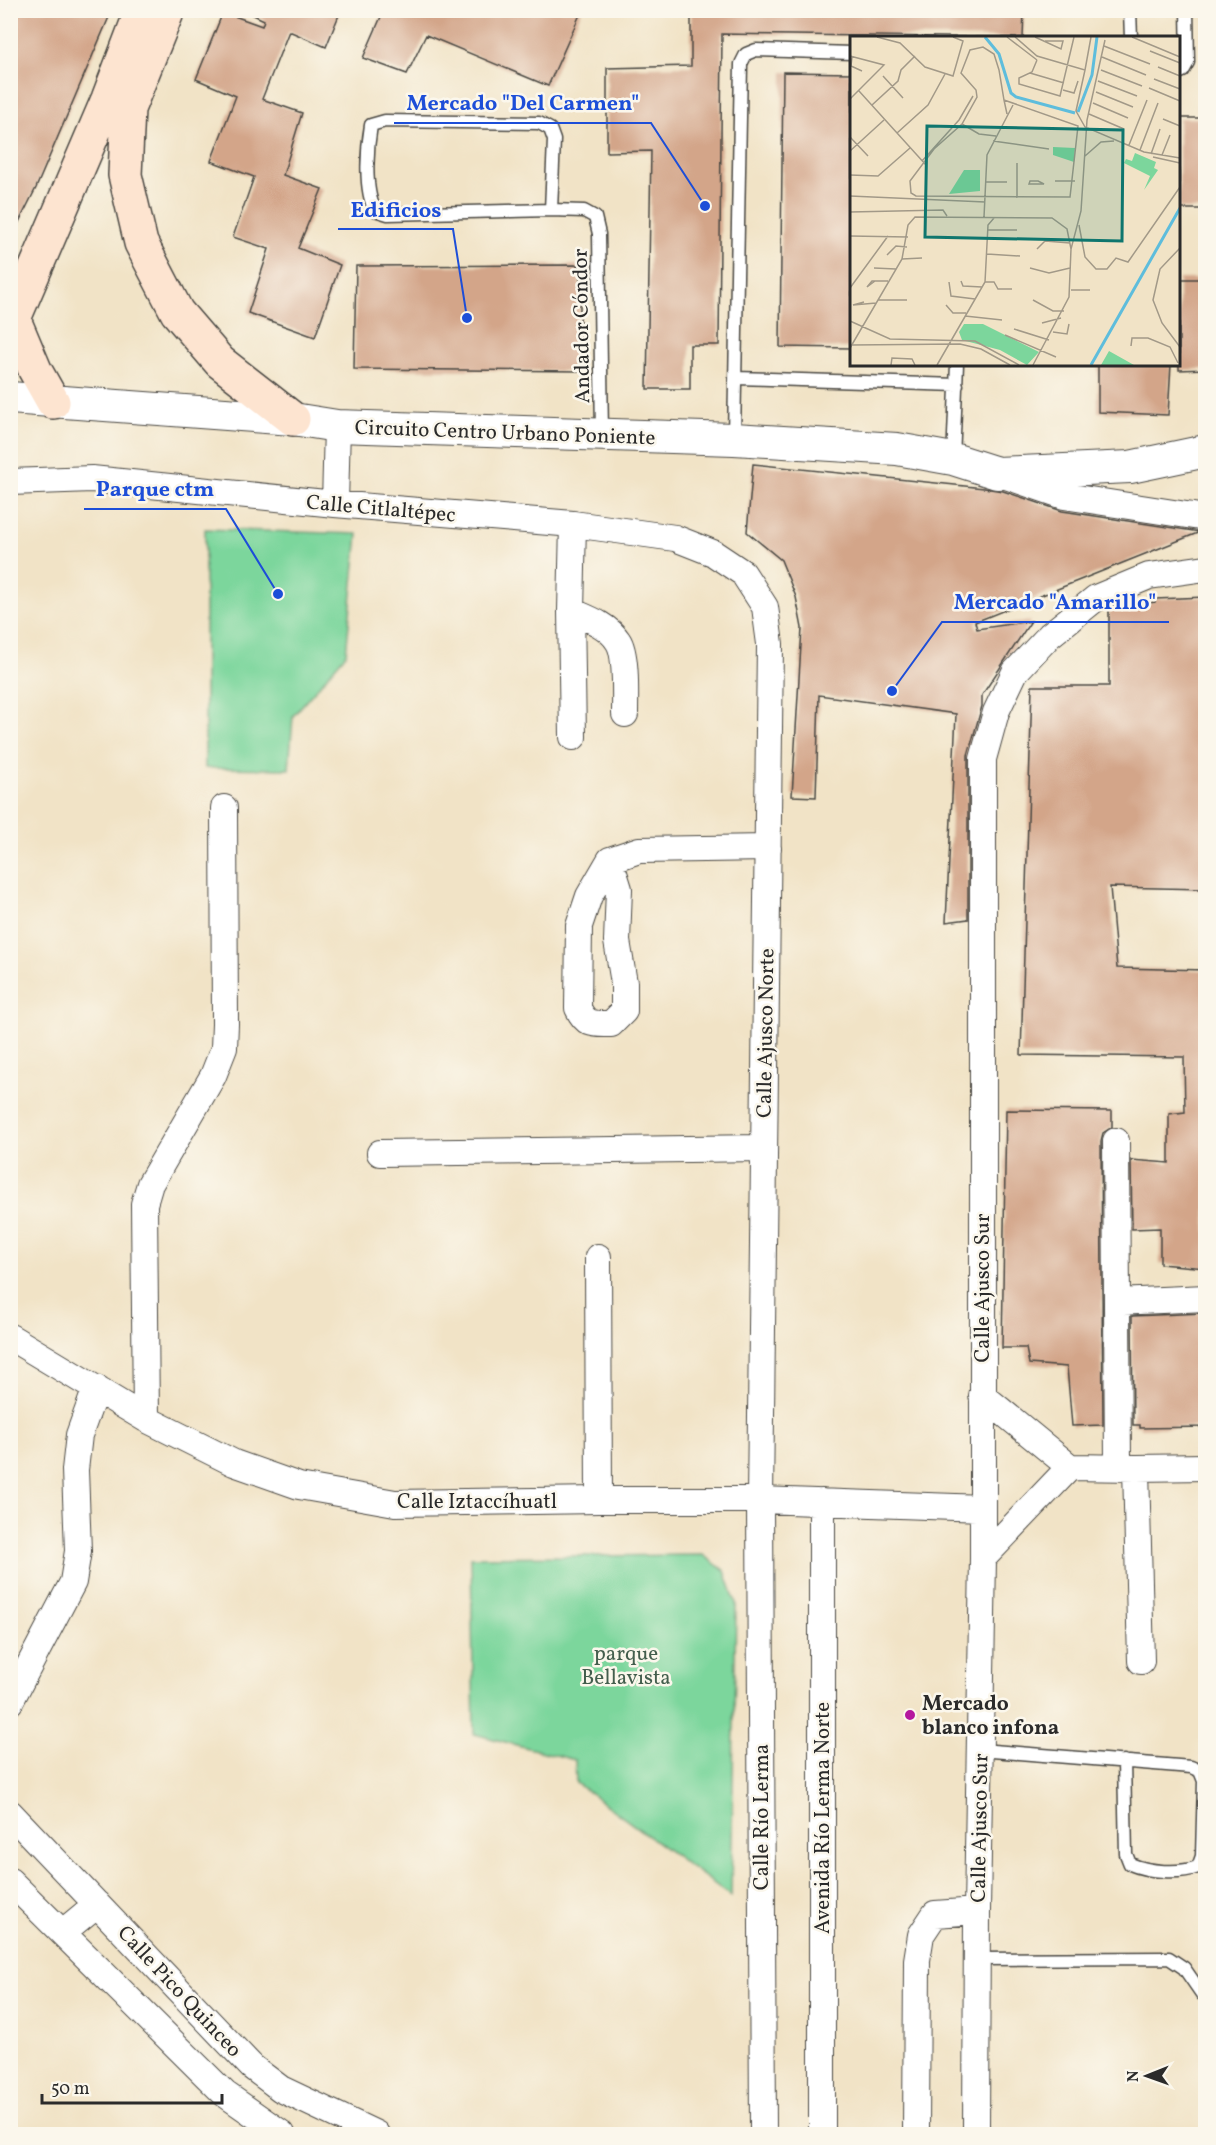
<svg xmlns="http://www.w3.org/2000/svg" width="1216" height="2145" font-family="Vollkorn,serif">
<style>
.green{fill:#7cd69c;stroke:#548064;stroke-width:1.5}
.building{fill:#d3a589}
.lines{fill:none;stroke-linecap:round;stroke-linejoin:round}
.service-casing{stroke:#494742;stroke-width:15}
.minor-casing{stroke:#494742;stroke-width:28}
.tertiary-casing{stroke:#494742;stroke-width:34}
.secondary-casing{stroke:#494742;stroke-width:36}
.service{stroke:#fff;stroke-width:12}
.minor{stroke:#fff;stroke-width:26}
.tertiary{stroke:#fff;stroke-width:32}
.secondary{stroke:#fde4d0;stroke-width:33}
.poi-dot{fill:#b5179e;stroke:#fbf7ec;stroke-width:2}
.labels{text-anchor:middle;stroke-width:5;stroke-linejoin:round;paint-order:stroke}
.street-label{font-size:21px;fill:#2b2b2b;stroke:#fbf7ec}
.park-label{font-size:21px;fill:#435e4d;stroke:#fbf7ec}
.poi-label{font-size:21px;font-weight:bold;fill:#2b2b2b;stroke:#fbf7ec;text-anchor:start}
.inset-river{fill:none;stroke:#5ebddc;stroke-width:3}
.inset-road{fill:none;stroke:#a29988;stroke-width:1.5}
.view{fill:#0f766e;fill-opacity:0.15;stroke:#0f766e;stroke-width:3}
.inset-edge{fill:none;stroke:#2b2b2b;stroke-width:3}
.leader{fill:none;stroke:#1d4ed8;stroke-width:2}
.callout-dot{fill:#1d4ed8;stroke:#fbf7ec;stroke-width:2}
.callout-label{font-size:22px;text-anchor:middle;font-weight:bold;fill:#1d4ed8;stroke:#fbf7ec;stroke-width:5;stroke-linejoin:round;paint-order:stroke}
</style>
<rect width="100%" height="100%" fill="#fbf7ec"/>
<filter id="ink" filterUnits="userSpaceOnUse"><feTurbulence type="fractalNoise" baseFrequency=".0167" numOctaves="2"/><feDisplacementMap in="SourceGraphic" scale="12" xChannelSelector="R" yChannelSelector="G"/><feConvolveMatrix kernelMatrix="1 2 1 2 8 2 1 2 1" color-interpolation-filters="sRGB"/></filter>
<filter id="wash" filterUnits="userSpaceOnUse"><feTurbulence type="fractalNoise" baseFrequency=".008" numOctaves="4" result="noise"/><feDisplacementMap in="SourceGraphic" scale="24" xChannelSelector="R" yChannelSelector="G"/><feGaussianBlur stdDeviation="1.35" result="paint"/><feColorMatrix in="noise" values="0 0 0 0 0 0 0 0 0 0 0 0 0 0 0 0 0 1.4 0 .05"/><feComposite in="paint" operator="in"/></filter>
<g filter="url(#wash)">
<rect width="100%" height="100%" fill="#f1e3c6"/>
<path class="green" d="M205,529L358,534L346,654L293,716L289,769L205,768Z
M703,1555L725,1571L736,1603L731,1896L576,1783L575,1760L474,1734L471,1557Z"/>
<g id="blocks">
<path class="building" d="M16,10H112L36,188L10,240V23Z
M243,10H341L326,47L289,31L262,99L302,113L283,175L322,189L298,248L340,265L315,337L248,313L269,249L233,237L254,177L211,161L236,96L196,79L223,12L262,26L264,20Z
M384,10H582L548,86L426,35L407,74L363,58Z
M691,10H1024L1023,38L722,34L719,345H690V389H647L651,151L607,152V68L691,66Z
M783,72L852,73V348L780,347Z
M1179,118H1206V209H1179Z
M580,265V371L354,369L356,266Z
M1179,279H1206V369L1179,370Z
M1098,364H1171L1168,415L1098,412Z
M753,464L984,488L1003,491L1062,511L1200,532L975,622L977,629L1031,621L982,695V706L968,755V919L946,922L956,714L819,695L816,797L792,796L802,628L796,597L781,560L747,532Z
M1206,597V889L1110,887L1117,968L1206,970V1268L1160,1264V1228L1132,1229L1131,1160L1169,1163V1114L1185,1112L1184,1057L1021,1055L1032,686H1109V609L1155,602V599Z
M1006,1110L1112,1111V1127L1103,1133L1101,1141L1103,1425L1072,1426L1067,1367L1029,1364L1026,1348H1002Z
M1206,1313V1427L1140,1428V1425H1133L1132,1316Z"/>
</g>
</g>
<g filter="url(#ink)">
<use href="#blocks" fill-opacity="0" stroke="#494742" stroke-width="1.5"/>
<g class="lines">
<g class="service-casing">
<path id="service" d="M1130,10L1131,38
M1178,73L1183,71L1188,62L1187,10
M551,210L554,140L550,129L539,123L385,121L371,125C367,148 364,190 375,210L388,214L551,210L584,211L595,217L599,234L602,434
M736,378L957,385
M734,437L741,64L746,54L756,50L852,53
M953,459L957,364
M980,1750L1191,1767L1200,1771L1204,1781L1202,1856L1198,1867C1179,1874 1149,1872 1130,1864L1126,1854L1124,1761
M977,1959L1169,1958L1184,1968L1202,1994L1206,1995"/>
</g>
<g class="minor-casing">
<path id="minor" d="M1006,476L1064,496L1206,518
M10,482L92,479L335,504L573,524L675,538L713,553L743,573L765,607L770,644L760,1500L763,2134
M335,504L337,426
M571,611C587,618 608,625 618,641C627,654 625,698 625,714
M573,737L571,611L573,524
M610,860L619,889L617,941L624,983V1011L611,1024C594,1024 586,1026 578,1008L579,926L589,896L610,860L639,850L768,848
M1116,1141L1118,1467
M380,1153L763,1148
M598,1257L599,1500
M1117,1302L1206,1298
M10,1337L146,1419L234,1463L299,1486L395,1503L599,1500H760L983,1508
M982,1395L1070,1467L1136,1468L1206,1467
M146,1419L144,1204L150,1184L213,1076L224,1048L225,1024L224,808
M1136,1468L1141,1661
M822,1502V2134
M983,1558L1070,1467
M10,1702L73,1582L78,1551L75,1470L79,1435L96,1388
M10,1813L252,2067L281,2089L376,2134
M10,1881L225,2094L282,2134
M63,1932L97,1904
M916,2134L917,1960L921,1935L935,1914L977,1911
M976,2134L977,1911L983,1558V759L996,712L1015,672L1050,635L1096,598L1149,576L1206,568"/>
</g>
<g class="tertiary-casing">
<path id="tertiary" d="M10,398L293,419L337,426L734,439L897,449L953,459L997,473L1130,467L1206,451"/>
</g>
<g class="secondary-casing">
<path id="secondary" d="M168,10L128,109L125,175L141,243L177,312L220,362L293,419
M14,320L35,370L53,402
M10,328L108,99L142,10"/>
</g>
<use href="#service" class="service"/>
<use href="#minor" class="minor"/>
<use href="#tertiary" class="tertiary"/>
<use href="#secondary" class="secondary"/>
</g>
</g>
<circle class="poi-dot" cx="910" cy="1715" r="6"/>
<g class="labels">
<g class="street-label">
<text transform="translate(581 326) rotate(-91)" y="7">Andador Cóndor</text>
<text transform="translate(505 432) rotate(2)" y="7">Circuito Centro Urbano Poniente</text>
<text transform="translate(381 508) rotate(5)" y="7">Calle Citlaltépec</text>
<text transform="translate(765 1033) rotate(-89)" y="7">Calle Ajusco Norte</text>
<text transform="translate(982 1288) rotate(-90)" y="7">Calle Ajusco Sur</text>
<text x="477" y="1508">Calle Iztaccíhuatl</text>
<text transform="translate(761 1817) rotate(-90)" y="7">Calle Río Lerma</text>
<text transform="translate(822 1818) rotate(-90)" y="7">Avenida Río Lerma Norte</text>
<text transform="translate(979 1828) rotate(-89)" y="7">Calle Ajusco Sur</text>
<text transform="translate(180 1991) rotate(47)" y="7">Calle Pico Quinceo</text>
</g>
<g class="park-label">
<text x="626" y="1660">parque<tspan x="626" dy="24">Bellavista</tspan></text>
</g>
<g class="poi-label">
<text x="922" y="1710">Mercado<tspan x="922" dy="24">blanco infona</tspan></text>
</g>
</g>
<g transform="translate(850 36)">
<rect width="330" height="330" fill="#f1e3c6"/>
<path d="M203,111L225,112L224,126L203,119ZM285,117L306,126L304,132L308,134L294,154L300,140L274,127L276,123L282,125ZM114,134H130V155L99,158ZM114,288H133L189,316L177,329L150,314L112,304L109,296ZM259,315L284,329H251Z" fill="#7cd69c"/>
<path class="inset-river" d="M135,1L149,18L161,57L166,61L225,77M228,76L242,39L247,1M241,329L330,172"/>
<path class="inset-road" d="M27,1L50,7L75,31L103,40L113,5L103,1M157,1L187,24M165,1L187,20L235,34L226,75L235,91L294,116L330,122M185,1L211,13L213,5H195M282,1L330,21M254,10L300,28M300,15L330,27M0,20L34,29L0,63M2,21L1,30L12,35M252,21L296,39M187,24L182,36L169,42V48L210,60L224,1M308,31L330,40M235,34L241,1M251,34L292,50M180,37L214,47M33,40L53,62M304,43L330,53M248,45L287,60M299,52L330,65M213,54L224,57L228,45M9,55L76,129M246,56L283,71M154,64L228,90L220,161L66,160L61,157L60,145L84,113L112,88L127,61L126,54L111,37L120,14L133,11L144,18L149,34L154,64L157,78M243,67L278,82M22,69L48,45L51,34L65,20M239,78L274,93M313,83L330,90M112,88L129,98L146,100M47,97L78,69L95,38M0,101L18,120M143,105L199,113M279,109L297,64M290,114L308,67M0,115L34,84M301,118L310,93M312,119L320,99M235,120L251,106L264,105M303,121L330,127M72,125L109,84L123,60M0,139L28,140L60,112M188,145L194,148H179L180,145ZM205,145H225M135,146H157M0,160L135,166M167,162V127M0,176L93,174L97,180M134,181L137,119L163,69M229,189L235,221L246,233H257L266,222L278,226L330,151M137,194H167M0,200L58,201M330,212L310,233L303,264L312,287L330,311M187,213L195,205L220,207M137,218L170,220M37,219L46,210L57,211M52,223L72,222M24,232L46,233M180,232L199,237L220,232M25,245L17,251L22,245H38M111,245L113,250L132,251M99,246L101,260L125,263M135,246H144L148,253H162M0,252L38,200M221,254H240M28,264H57M183,264L203,275H214M14,266L3,269L26,267M96,269L103,277H116M115,280L152,284M0,285L40,303L125,305L169,329M192,287L211,282M164,293L199,304M203,296L217,298L219,288M155,299L206,321M1,309L110,308L131,313L160,329M281,310L282,302H298L320,311L328,327M0,312L52,223L58,189L65,181L202,182L217,193L221,213M41,329L42,322L62,323L65,329M87,329L135,246L138,189L144,182M183,329L219,261L221,213L231,175L237,84L255,4"/>
<path class="view" d="M77,90L273,94L272,205L75,201Z"/>
<rect width="330" height="330" class="inset-edge"/>
</g>
<path class="leader" d="M705 206L651 123H394M467 318L453 229H338M278 594L226 509H84M892 691L942 622H1169"/>
<g class="callout-dot">
<circle cx="705" cy="206" r="6"/>
<circle cx="467" cy="318" r="6"/>
<circle cx="278" cy="594" r="6"/>
<circle cx="892" cy="691" r="6"/>
</g>
<g class="callout-label">
<text x="523" y="110">Mercado "Del Carmen"</text>
<text x="396" y="217">Edificios</text>
<text x="155" y="496">Parque ctm</text>
<text x="1055" y="609">Mercado "Amarillo"</text>
</g>
<rect width="1216" height="2145" fill="none" stroke="#fbf7ec" stroke-width="36"/>
<g transform="translate(1147 2076) rotate(269)" stroke="#fbf7ec" stroke-width="4.5" paint-order="stroke">
<path d="M0-4.5L10 22L0 15L-10 22Z" fill="#2b2b2b"/>
<text y="-9" font-size="16" font-weight="bold" text-anchor="middle" fill="#2b2b2b">N</text>
</g>
<path d="M42 2094v9h180v-9" fill="none" stroke="#2b2b2b" stroke-width="3"/>
<text x="51" y="2094" font-size="18" fill="#2b2b2b" stroke="#fbf7ec" stroke-width="4.5" paint-order="stroke">50 m</text>
</svg>
